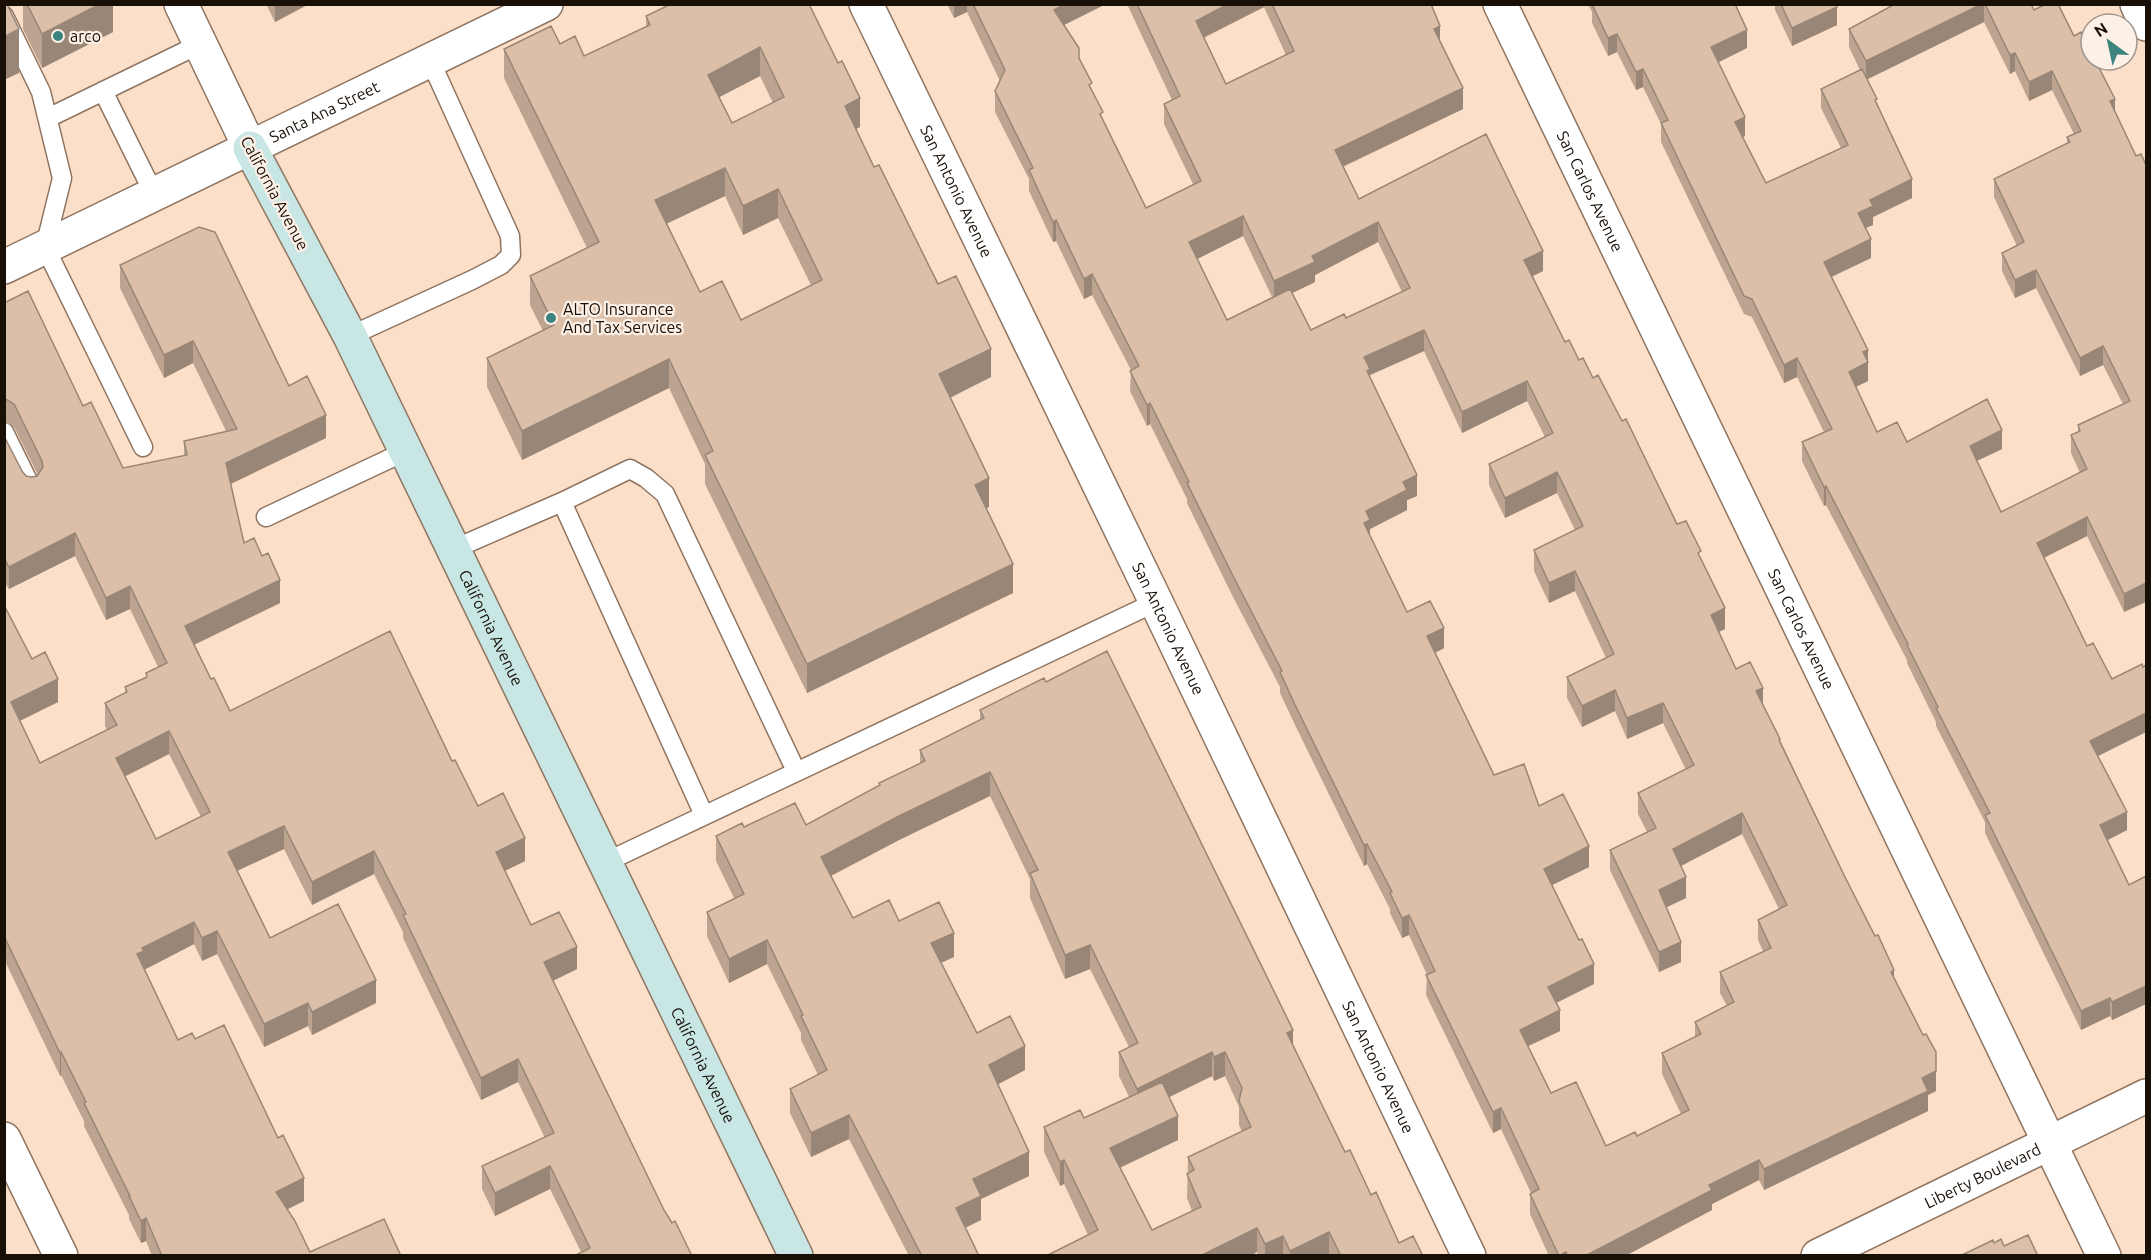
<svg xmlns="http://www.w3.org/2000/svg" width="2151" height="1260" font-family="Ubuntu,sans-serif">
<style>
.lines{fill:none;stroke-linecap:round;stroke-linejoin:round}
.service-casing{stroke:#8f7561;stroke-width:21}
.minor-casing{stroke:#8f7561;stroke-width:36}
.tertiary-casing{stroke:#8f7561;stroke-width:36}
.secondary-casing{stroke:#8f7561;stroke-width:36}
.service{stroke:#fff;stroke-width:18}
.minor{stroke:#fff;stroke-width:33}
.tertiary{stroke:#fff;stroke-width:33}
.secondary{stroke:#c8e6e4;stroke-width:33}
.wall{fill:#bca490;fill-rule:evenodd}
.shaded-wall{fill:#998676}
.building{fill:#dbbfa8;stroke:#998676;stroke-width:1.5;fill-rule:evenodd}
.poi-dot{fill:#3c837e;stroke:#fcf0e7;stroke-width:2}
.labels{text-anchor:middle;stroke-width:4.5;stroke-linejoin:round;paint-order:stroke}
.poi-label{font-size:16px;fill:#180f07;stroke:#fcf0e7;text-anchor:start}
.street-label{font-size:16px;fill:#180f07;stroke:#fcf0e7}
</style>
<rect width="100%" height="100%" fill="#fcdfc8"/>
<g class="lines">
<g class="service-casing">
<path id="service" d="M4,16L41,92L62,178L45,247L143,447
M103,91L154,194
M48,118L200,44
M350,336L472,280L501,265L511,255L510,236L430,60
M4,432L32,489
M266,517L406,451
M454,549L562,502
M704,815L562,502L630,469L646,478L665,494L796,771
M606,862L1156,602"/>
</g>
<g class="minor-casing">
<g id="minor">
<path id="s1" d="M866,4L1156,602L1469,1256"/>
<path id="s2" d="M1500,4L2104,1256"/>
<path d="M2137,4L2146,24"/>
<path d="M4,1139L61,1256"/>
</g>
</g>
<g class="tertiary-casing">
<g id="tertiary">
<path d="M181,4L250,148"/>
<path id="s3" d="M4,267L546,4"/>
<path id="s4" d="M1818,1256L2146,1096"/>
</g>
</g>
<g class="secondary-casing">
<g id="secondary">
<path id="s5" d="M250,148L350,336L796,1256"/>
</g>
</g>
<use href="#service" class="service"/>
<use href="#minor" class="minor"/>
<use href="#tertiary" class="tertiary"/>
<use href="#secondary" class="secondary"/>
</g>
<path class="wall" d="M23,4H113V32L42,68L23,29Z
M266,4H309L275,22Z
M809,4L860,127L856,129L874,167L991,377L950,398L989,507L986,508L1013,593L807,693L705,484V464L669,388L522,460L487,387V358L543,331L530,305V276L587,248L504,78V49L560,44L584,56L646,27V16ZM760,76L773,103L732,123L719,97ZM725,196L743,235L778,218L811,285L741,320L700,292L666,224Z
M947,4H1106L1064,25L1079,58L1103,119L1146,208L1193,184L1164,124V104L1172,100L1127,4H1431L1440,42L1463,109L1343,167L1359,199L1543,271L1533,276L1565,342L1593,378L1622,421L1677,524L1701,559L1725,629L1719,632L1736,669L1763,704L1845,877L1894,979L1936,1091L1928,1095V1111L1764,1190L1759,1180L1712,1204V1210L1625,1256H1549L1530,1214V1194L1531,1193L1501,1129L1493,1133L1426,995L1427,975L1409,935L1402,938L1390,913V909L1367,864L1364,866L1296,727L1280,693V687L1231,593L1187,503V499L1150,424L1147,426L1130,391L1131,370L1092,295L1084,299L1056,241L1053,242L1029,191V179L995,112V91L1000,81L967,12L954,18ZM1264,7L1286,55L1226,84L1204,38ZM1243,236L1272,297L1227,320L1197,259ZM1378,242L1402,292L1346,318L1311,330L1292,293L1315,282V275ZM1424,351L1462,433L1527,401L1545,437L1489,464V485L1505,518L1557,493L1575,530L1534,550V571L1549,603L1575,591L1606,658L1567,677V698L1582,727L1615,711L1627,739L1663,723L1686,770L1638,793V814L1647,832L1610,850V870L1659,972L1681,962L1666,907L1686,898L1681,866L1742,834L1779,909L1758,920V940L1763,951L1720,972V993L1727,1006L1695,1022V1037L1662,1053V1074L1681,1114L1637,1136L1606,1146L1551,1093L1528,1046L1560,1031L1556,1003L1594,984L1552,885L1589,867L1539,806L1494,775L1435,653L1444,648L1407,612L1370,536V529L1407,510V500L1417,496L1370,377V375Z
M1588,4H1735L1747,48L1718,62L1745,136L1743,137L1766,183L1841,148L1821,108V89L1860,70L1849,47V29L1895,4H2031L2034,10L2074,36L2115,111L2136,156L2124,612L2087,536L2044,558L2087,646L2112,679L2146,665V732L2098,756L2127,830L2107,840L2129,885L2146,876V1004L2112,1020L2110,1016L2081,1030L1985,833V822L1936,726V722L1907,663V660L1826,505L1824,506L1802,461V442L1824,432L1797,377L1784,383L1752,317L1744,314L1661,142V124L1643,87L1636,90L1617,52L1608,56L1592,23V12ZM1984,22L2010,74L2015,71L2029,101L2052,90L2074,134L2067,137V143L1994,179V197L2017,246L2002,253V271L2015,298L2036,288L2080,376L2103,365L2123,404L2078,425V432L2071,435V453L2080,473L2001,512L1977,461L2002,449L1907,442L1877,432L1856,387L1868,381V350L1832,277L1871,258L1866,228L1873,225V217L1912,198L1867,79Z
M1775,4H1836L1837,25L1792,46L1775,10Z
M120,265L289,386L326,438L231,484L244,543L280,603L194,645L211,679L230,711L452,761L478,806L525,861L505,871L531,925L577,969L553,981L664,1210L692,1256L581,1252L550,1189L495,1216L482,1189V1166L545,1138L518,1082L481,1100L403,938V932L374,874L312,905L284,849L237,871L270,938L376,1003L312,1035L308,1026L264,1047L217,954L202,961L194,944L145,969L178,1040L195,1039L304,1201L287,1209L310,1252L401,1256H152L146,1241L141,1243L129,1219V1215L84,1126V1121L61,1075L60,1076L4,959V591L6,609L32,659L58,702L20,721L40,763L107,730L105,726V703L125,693V687L146,677V673L158,667L130,609L106,620L75,556L9,589L4,581V436L22,471L26,476L32,477L38,475L14,427L4,421V303L83,406L123,468L184,456V441L226,431L193,363L164,378L120,288ZM169,754L201,817L156,839L125,776Z
M1046,682L1293,1046L1345,1152L1371,1195L1399,1243L1423,1256H1259L1257,1252L1088,1235L1064,1184L1060,1186L1044,1152V1127L1084,1118L1129,1097L1119,1076V1052L1129,1047L1090,969L1065,979L1030,898V879L990,796L899,840L831,876L853,918L899,921L954,957L941,963L977,1033L1025,1070L998,1084L1029,1176L981,1199V1220L965,1228L979,1256H909L849,1139L811,1157L790,1113V1089L818,1075L801,1040V1033L767,964L729,983L707,936V912L734,898L716,861V836L744,827L806,825L879,786V783L920,764V750L980,720V710ZM1212,1076L1214,1081L1225,1076L1239,1107V1125L1242,1132L1188,1157L1187,1198L1192,1211L1152,1230L1120,1168L1178,1140L1169,1097Z"/>
<path class="shaded-wall" d="M100,4H113V32L42,68V34Z
M275,4H309L275,22Z
M954,4H967V12L954,18Z
M1065,4H1106L1054,30V10Z
M1228,4H1264V7L1196,41V21Z
M1982,4H1984V22L1866,80V61Z
M1837,7V25L1792,46V28Z
M1440,26V46L1434,29Z
M19,29V73L4,80V37Z
M1747,30V48L1711,66V47Z
M1617,34V52L1608,56V38Z
M760,47V76L708,103V75Z
M2015,53V71L2010,74V55Z
M1643,69V87L1636,90V72Z
M2052,71V90L2029,101V82Z
M1463,88V109L1335,170V150Z
M860,98V127L845,134V106Z
M2115,99V117L2110,101Z
M1745,117V136L1735,140V122Z
M725,168V196L655,229V200Z
M1912,179V198L1873,217V225L1858,231V213L1870,200Z
M778,189V218L743,235V206Z
M1243,216V236L1189,263V242Z
M1056,220V241L1053,242V222Z
M1378,222V242L1315,275V282L1274,302V281L1312,256Z
M1871,239V258L1824,280V262Z
M1543,251V271L1524,280V260Z
M2036,270V288L2015,298V280Z
M1092,274V295L1084,299V279Z
M1424,330V351L1370,375V389L1364,357Z
M193,341V363L164,378V355Z
M2103,346V365L2080,376V358Z
M991,349V377L939,403V374Z
M1868,350V381L1849,390V372L1863,352Z
M1797,358V377L1784,383V365Z
M669,359V388L522,460V431Z
M1527,381V401L1462,433V412Z
M1150,403V424L1147,426V405Z
M326,415V438L226,486V463Z
M2002,430V449L1970,464V446Z
M1557,472V493L1505,518V498Z
M1417,475V496L1407,500V510L1370,529V540L1364,523L1366,511L1403,482Z
M989,478V507L975,514V485Z
M1826,486V505L1824,506V487Z
M2087,517V536L2037,561V543Z
M75,533V556L9,589V567Z
M1013,564V593L807,693V664Z
M1575,571V591L1549,603V583Z
M280,580V603L185,649V626Z
M2146,583V602L2124,612V594Z
M130,586V609L106,620V598Z
M6,595V618L4,619V596Z
M1725,608V629L1711,635V615Z
M1444,628V648L1427,657V636Z
M58,679V702L11,725V702Z
M1763,688V709L1756,691Z
M1615,690V711L1582,727V706Z
M1663,703V723L1627,739V718Z
M2146,713V732L2090,760V741Z
M169,731V754L116,781V758Z
M990,772V796L899,840L821,881V857L899,816Z
M2127,812V830L2100,844V825Z
M1742,813V834L1673,870V849Z
M284,826V849L228,875V852Z
M525,838V861L496,875V852Z
M1367,844V864L1364,866V845Z
M1589,846V867L1544,889V869Z
M374,851V874L312,905V882Z
M1686,877V898L1659,911V890Z
M1409,915V935L1402,938V918Z
M194,922V944L144,970L137,954L142,948Z
M217,931V954L202,961V938Z
M954,933V957L931,967V943Z
M767,940V964L729,983V959Z
M1681,942V962L1659,972V952Z
M1090,945V969L1065,979V955Z
M577,947V969L544,985V962Z
M1594,964V984L1548,1007V987Z
M1894,970V990L1891,972Z
M376,980V1003L312,1035V1012Z
M2146,986V1004L2112,1020V1002Z
M2110,998V1016L2081,1030V1011Z
M308,1003V1026L264,1047V1024Z
M1560,1010V1031L1520,1050V1030Z
M1293,1030V1054L1287,1033Z
M1025,1046V1070L989,1089V1065Z
M61,1052V1075L60,1076V1053Z
M1212,1052V1076L1137,1113V1089Z
M1225,1052V1076L1214,1081V1057Z
M518,1059V1082L481,1100V1078Z
M1936,1071V1091L1928,1095V1111L1764,1190V1169L1922,1078Z
M1501,1108V1129L1493,1133V1112Z
M849,1115V1139L811,1157V1133Z
M1178,1116V1140L1110,1172V1148Z
M1029,1152V1176L981,1199V1220L956,1232V1208L973,1179Z
M1064,1160V1184L1060,1186V1162Z
M1759,1160V1180L1712,1204V1210L1625,1256H1585L1709,1185Z
M550,1166V1189L495,1216V1193Z
M304,1178V1201L276,1215V1192Z
M146,1218V1241L141,1243V1221Z
M1257,1228V1252L1251,1256H1200Z
M1329,1232V1256H1290V1251Z
M1283,1236V1256H1265V1244Z"/>
<path class="building" d="M4,4H7L19,29L4,37Z
M27,4H100L42,34Z
M671,4H809L838,63L842,61L860,98L845,106L874,167L879,165L938,284L956,276L991,349L939,374L989,478L975,485L1013,564L807,664L705,455L713,451L669,359L522,431L487,358L554,325L530,276L599,242L504,49L551,26L560,44L575,36L584,56L650,25L646,16ZM760,47L784,97L732,123L708,75ZM725,168L743,206L778,189L822,280L741,320L722,281L700,292L655,200Z
M973,4H1065L1054,10L1079,48V58L1092,83L1089,85L1103,112L1100,114L1146,208L1201,181L1164,104L1180,96L1137,4H1228L1196,21L1226,84L1294,51L1272,4H1431L1440,26L1434,29L1463,88L1335,150L1359,199L1486,134L1543,251L1524,260L1565,342L1569,340L1579,360L1583,358L1593,378L1598,375L1622,421L1626,419L1677,524L1686,521L1701,551L1698,553L1725,608L1711,615L1736,669L1750,662L1763,688L1756,691L1780,739L1779,740L1845,877L1875,936L1878,935L1894,970L1891,972L1923,1035L1926,1034L1936,1052V1071L1922,1078L1928,1091L1764,1169L1759,1160L1709,1185L1712,1190L1585,1256H1567L1566,1252L1559,1256L1530,1194L1539,1189L1501,1108L1493,1112L1426,975L1435,971L1409,915L1402,918L1390,893L1392,892L1367,844L1364,845L1296,707L1280,672L1282,671L1231,572L1187,483L1189,482L1150,403L1147,405L1130,371L1139,366L1092,274L1084,279L1056,220L1053,222L1029,170L1033,168L995,91L1005,70ZM1243,216L1274,281L1315,262L1312,256L1378,222L1410,288L1346,318L1344,314L1311,330L1290,289L1227,320L1189,242ZM1424,330L1462,412L1527,381L1553,433L1489,464L1505,498L1557,472L1583,526L1534,550L1549,583L1575,571L1614,654L1567,677L1582,706L1615,690L1627,718L1663,703L1694,765L1638,793L1656,828L1610,850L1659,952L1681,942L1659,890L1686,877L1673,849L1742,813L1787,905L1758,920L1771,948L1720,972L1734,1002L1695,1022L1701,1034L1662,1053L1689,1110L1637,1136L1635,1132L1606,1146L1576,1082L1551,1093L1520,1030L1560,1010L1548,987L1594,964L1582,939L1579,940L1544,869L1589,846L1563,794L1539,806L1524,764L1494,775L1427,636L1444,628L1430,601L1407,612L1364,523L1370,520L1366,511L1407,490L1403,482L1417,475L1367,371L1370,369L1364,357Z
M1592,4H1735L1747,30L1711,47L1745,117L1735,122L1766,183L1848,145L1821,89L1862,69L1877,99L1875,100L1912,179L1870,200L1873,206L1858,213L1871,239L1824,262L1868,350L1863,352L1868,362L1849,372L1877,432L1897,422L1907,442L1987,399L2002,430L1970,446L2001,512L2087,469L2071,435L2080,431L2078,425L2130,401L2103,346L2080,358L2036,270L2015,280L2002,253L2024,242L1994,179L2070,142L2067,137L2081,131L2052,71L2029,82L2015,53L2010,55L1985,4H2031L2034,10L2046,4H2058L2074,36L2081,32L2091,51V60H2095L2115,99L2110,101L2136,156L2141,154L2146,165V583L2124,594L2087,517L2037,543L2087,646L2093,643L2112,679L2142,664L2143,667L2146,665V713L2090,741L2127,812L2100,825L2129,885L2146,876V986L2112,1002L2110,998L2081,1011L1985,815L1990,813L1936,708L1938,707L1907,645L1908,644L1826,486L1824,487L1802,442L1832,429L1797,358L1784,365L1752,299L1744,296L1661,123L1668,120L1643,69L1636,72L1617,34L1608,38Z
M1781,4H1836L1837,7L1792,28Z
M1895,4H1982L1866,61L1849,29Z
M199,227L215,232L289,386L307,376L326,415L226,463L244,543L254,538L262,556L268,553L280,580L185,626L211,679L214,678L230,711L390,631L452,761L455,760L478,806L503,793L525,838L496,852L531,925L559,912L577,947L544,962L664,1210L672,1223L675,1221L692,1256H574L590,1248L550,1166L495,1193L482,1166L554,1133L518,1059L481,1078L403,915L406,914L374,851L312,882L284,826L228,852L270,938L338,904L376,980L312,1012L308,1003L264,1024L217,931L202,938L194,922L142,948L144,951L137,954L178,1040L192,1033L195,1039L224,1025L278,1138L283,1135L304,1178L276,1192L295,1221L310,1252L384,1219L401,1256H162L146,1218L141,1221L129,1196H130L84,1103L86,1102L61,1052L60,1053L4,936V605L32,659L45,652L58,679L11,702L40,763L117,725L105,703L127,692L125,687L147,677L146,673L167,663L130,586L106,598L75,533L9,567L4,558V436L22,471L26,476L32,477L37,476L43,467L42,461L14,404L4,398V303L28,291L83,406L91,402L123,468L187,455L184,441L237,429L193,341L164,355L120,265ZM169,731L210,812L156,839L116,758Z
M1107,651L1293,1030L1287,1033L1345,1152L1350,1150L1371,1195L1376,1192L1399,1243L1413,1236L1423,1256H1341L1329,1232L1290,1251L1283,1236L1265,1244L1257,1228L1200,1256H1046L1098,1230L1064,1160L1060,1162L1044,1127L1080,1110L1084,1118L1162,1082L1178,1116L1110,1148L1152,1230L1201,1207L1187,1174L1194,1170L1188,1157L1251,1127L1239,1101L1242,1088L1225,1052L1214,1057L1212,1052L1137,1089L1119,1052L1138,1043L1090,945L1065,955L1030,873L1038,870L990,772L899,816L821,857L853,918L889,900L899,921L939,902L954,933L931,943L977,1033L1010,1016L1025,1046L989,1065L1029,1152L973,1179L981,1196L956,1208L979,1256H922L849,1115L811,1133L790,1089L827,1070L801,1016L803,1015L767,940L729,959L707,912L744,894L716,836L742,823L744,827L795,803L806,825L880,785L879,783L925,761L920,750L984,718L980,710L1044,678L1046,682Z
M2028,1235L2038,1256H1960L1993,1240L1994,1243L2001,1239L2004,1246Z"/>
<g class="poi-dot">
<circle cx="58" cy="36" r="6"/>
<circle cx="551" cy="318" r="6"/>
</g>
<g class="labels">
<g class="poi-label">
<text x="70" y="42">arco</text>
<text x="563" y="315">ALTO Insurance<tspan x="563" dy="18">And Tax Services</tspan></text>
</g>
<g class="street-label">
<text dy="6" stroke="none"><textPath href="#s3" startOffset="356">Santa Ana Street</textPath></text>
<text dy="6" stroke="none"><textPath href="#s1" startOffset="208">San Antonio Avenue</textPath></text>
<text dy="6" stroke="none"><textPath href="#s2" startOffset="208">San Carlos Avenue</textPath></text>
<text transform="translate(275 193) rotate(62)" y="6">California Avenue</text>
<text dy="6" stroke="none"><textPath href="#s5" startOffset="537">California Avenue</textPath></text>
<text dy="6" stroke="none"><textPath href="#s1" startOffset="694">San Antonio Avenue</textPath></text>
<text dy="6" stroke="none"><textPath href="#s2" startOffset="694">San Carlos Avenue</textPath></text>
<text dy="6" stroke="none"><textPath href="#s5" startOffset="1023">California Avenue</textPath></text>
<text dy="6" stroke="none"><textPath href="#s1" startOffset="1180">San Antonio Avenue</textPath></text>
<text dy="6" stroke="none"><textPath href="#s4" startOffset="183">Liberty Boulevard</textPath></text>
</g>
</g>
<rect width="2151" height="1260" fill="none" stroke="#180f07" stroke-width="12"/>
<g transform="translate(2109 42) rotate(327)"><circle r="28" fill="#fcf0e7" stroke="#a1968d" stroke-width="1.5"/>
<path d="M0-4.5L10 22L0 15L-10 22Z" fill="#3c837e"/>
<text y="-9" font-size="16" font-weight="bold" text-anchor="middle" fill="#180f07">N</text>
</g>
</svg>
